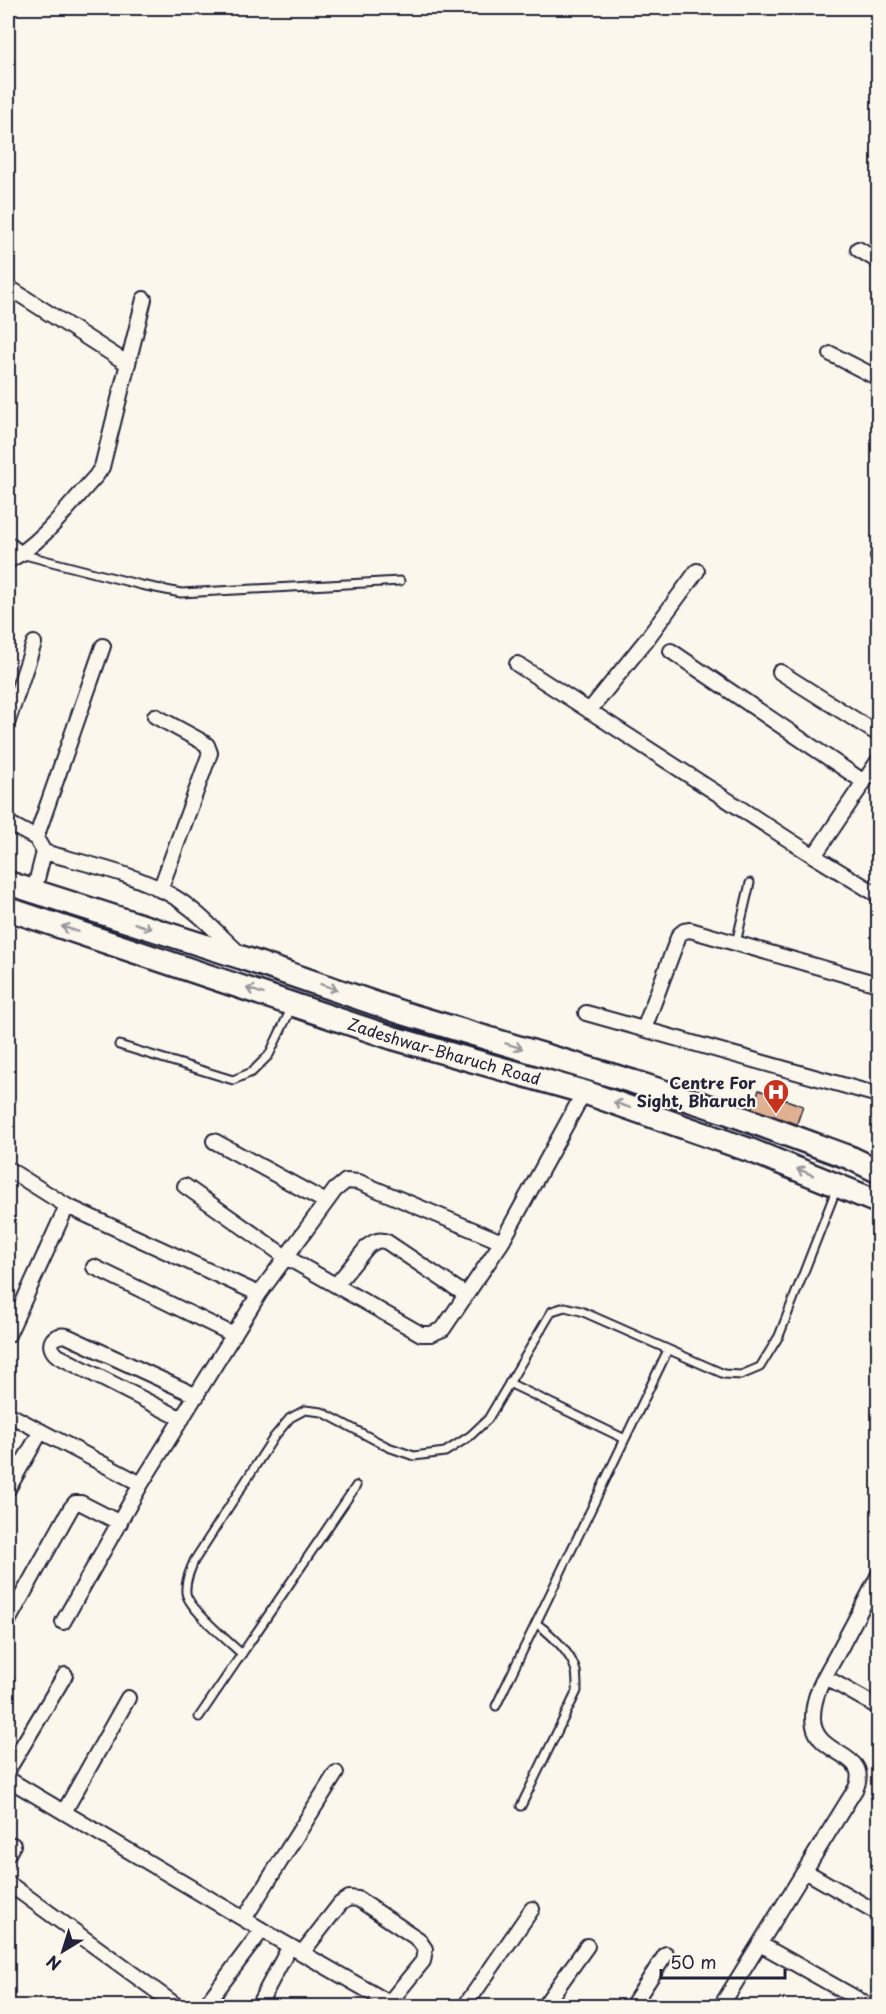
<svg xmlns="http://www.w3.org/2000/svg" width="886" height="2014" font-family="'Playpen Sans',sans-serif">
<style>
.building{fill:#dfb091;stroke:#22223b;stroke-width:1.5}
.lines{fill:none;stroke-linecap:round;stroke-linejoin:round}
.service-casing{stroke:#22223b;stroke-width:11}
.minor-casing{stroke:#22223b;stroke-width:18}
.primary-casing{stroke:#22223b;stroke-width:27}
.service{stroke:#fbf7ec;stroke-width:7}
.minor{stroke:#fbf7ec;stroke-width:14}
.primary{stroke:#fbf7ec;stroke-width:22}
.oneway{stroke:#99979c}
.labels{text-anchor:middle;stroke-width:4.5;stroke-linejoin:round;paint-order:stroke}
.street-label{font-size:16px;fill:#22223b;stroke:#fbf7ec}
.poi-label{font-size:16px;font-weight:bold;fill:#22223b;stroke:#fbf7ec;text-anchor:end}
</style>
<rect width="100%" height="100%" fill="#fbf7ec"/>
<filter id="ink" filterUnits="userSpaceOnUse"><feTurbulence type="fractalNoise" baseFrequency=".0167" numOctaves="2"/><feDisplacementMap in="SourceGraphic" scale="12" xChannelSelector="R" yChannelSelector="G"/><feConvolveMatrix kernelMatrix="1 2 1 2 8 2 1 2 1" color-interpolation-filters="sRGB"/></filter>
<g filter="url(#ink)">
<path class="building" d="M759,1090L803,1106L795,1129L750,1112Z"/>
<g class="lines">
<g class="service-casing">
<path id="service" d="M21,554L141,585L181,593L400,581
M736,943L750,883
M119,1045L233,1080L252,1072L269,1055L291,1009
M509,1383L625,1439
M242,1654C230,1643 186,1606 186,1592C185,1581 190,1571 194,1561L274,1437L290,1418L305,1410L322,1412L388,1447L414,1456L445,1452L470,1436L488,1419L552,1311L565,1307L581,1311L724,1374L741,1375L760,1367L779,1336L836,1190
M496,1706L668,1350
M199,1717L356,1486
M521,1806L577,1691C577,1685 577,1677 576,1671C570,1651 552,1635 536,1623"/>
</g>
<g class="minor-casing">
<path id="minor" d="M858,249L878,261
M8,287L128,364
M831,354L878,378
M8,544L21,554
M878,556V557
M8,561C42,544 70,504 96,476L102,467L144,299
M671,651L864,782
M517,664L814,856L878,895
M780,672L878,734
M589,711L647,639L697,571
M155,716L201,741L207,745L210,753L160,890
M8,721L34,643
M8,823L36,838L44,852L34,891
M36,838L103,646
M44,852C86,864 133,873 171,895C196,909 217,933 238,952
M814,856L878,761
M586,1013L878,1095
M644,1029L679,935L684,931L690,930L878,984
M214,1141L326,1202
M8,1169L67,1206L259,1294
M185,1186L286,1257L421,1334H431L443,1329L502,1242L584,1092
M94,1267L234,1335
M336,1285L368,1246C375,1241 379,1239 387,1242L466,1295
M8,1335L67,1206
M8,1414L141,1484
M182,1419L58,1356C45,1346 52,1333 67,1336L197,1396
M8,1489L41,1431
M8,1621L71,1508L75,1503H81L120,1523
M63,1622L141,1484L259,1294L335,1190L346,1181L359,1182L502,1242
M825,1677L878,1707
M8,1770L65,1675
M8,1779L279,1940L395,2006
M64,1812L128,1698
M8,1854L13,1845
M805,1871L878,1913
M8,1883L177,2006
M244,1919L336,1773
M760,1944L870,2006
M302,1953L340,1904L349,1898L358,1899L418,1939L425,1949L423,1961L389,2003
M205,2006L262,1930
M259,2006L260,2002L290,1946
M465,2006L532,1909
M544,2006L587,1946
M632,2006L666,1954
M721,2006L856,1788C872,1750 812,1758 813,1717C813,1691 830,1668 842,1645C854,1622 867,1599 878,1576"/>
</g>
<g class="primary-casing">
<g id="primary">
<path d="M8,883L243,958L403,1013L634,1082L723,1111L851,1158L878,1171"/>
<path id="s1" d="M8,909L393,1038L584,1092L752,1151L878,1202"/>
</g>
</g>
<use href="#service" class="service"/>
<use href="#minor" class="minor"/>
<use href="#primary" class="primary"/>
</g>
<defs><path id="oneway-shaft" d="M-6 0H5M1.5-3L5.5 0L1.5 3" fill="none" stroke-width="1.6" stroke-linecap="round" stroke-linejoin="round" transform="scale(1.5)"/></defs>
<g class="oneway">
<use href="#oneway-shaft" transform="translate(143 926) rotate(18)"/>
<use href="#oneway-shaft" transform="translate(70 929) rotate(-162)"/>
<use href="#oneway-shaft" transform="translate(329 987) rotate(19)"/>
<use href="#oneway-shaft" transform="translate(255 991) rotate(-162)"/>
<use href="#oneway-shaft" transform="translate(514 1046) rotate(17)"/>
<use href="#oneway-shaft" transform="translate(622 1105) rotate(-161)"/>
<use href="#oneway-shaft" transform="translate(805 1172) rotate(-158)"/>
</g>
</g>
<defs>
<g id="hospital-pin" transform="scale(1.35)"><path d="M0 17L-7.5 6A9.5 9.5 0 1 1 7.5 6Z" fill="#c8321e" stroke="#fbf7ec"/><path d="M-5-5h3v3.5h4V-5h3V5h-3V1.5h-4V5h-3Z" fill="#fff"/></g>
</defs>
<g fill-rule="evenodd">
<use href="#hospital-pin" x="776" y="1092"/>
</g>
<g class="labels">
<g class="street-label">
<text dy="6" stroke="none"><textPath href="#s1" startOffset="459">Zadeshwar-Bharuch Road</textPath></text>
</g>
<g class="poi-label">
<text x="756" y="1089">Centre For<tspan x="756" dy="18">Sight, Bharuch</tspan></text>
</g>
</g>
<rect width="886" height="2014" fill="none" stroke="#fbf7ec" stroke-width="30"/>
<rect x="15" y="15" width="856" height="1984" fill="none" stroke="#22223b" stroke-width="2" filter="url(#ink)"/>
<g transform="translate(63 1951) rotate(218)" stroke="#fbf7ec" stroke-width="4.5" paint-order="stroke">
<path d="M0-4.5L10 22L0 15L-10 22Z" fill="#22223b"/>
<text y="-9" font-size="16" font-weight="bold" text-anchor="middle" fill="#22223b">N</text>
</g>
<path d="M661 1969v9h124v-9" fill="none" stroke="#22223b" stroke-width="3"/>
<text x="670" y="1969" font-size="18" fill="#22223b" stroke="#fbf7ec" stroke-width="4.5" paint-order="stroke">50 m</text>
</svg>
